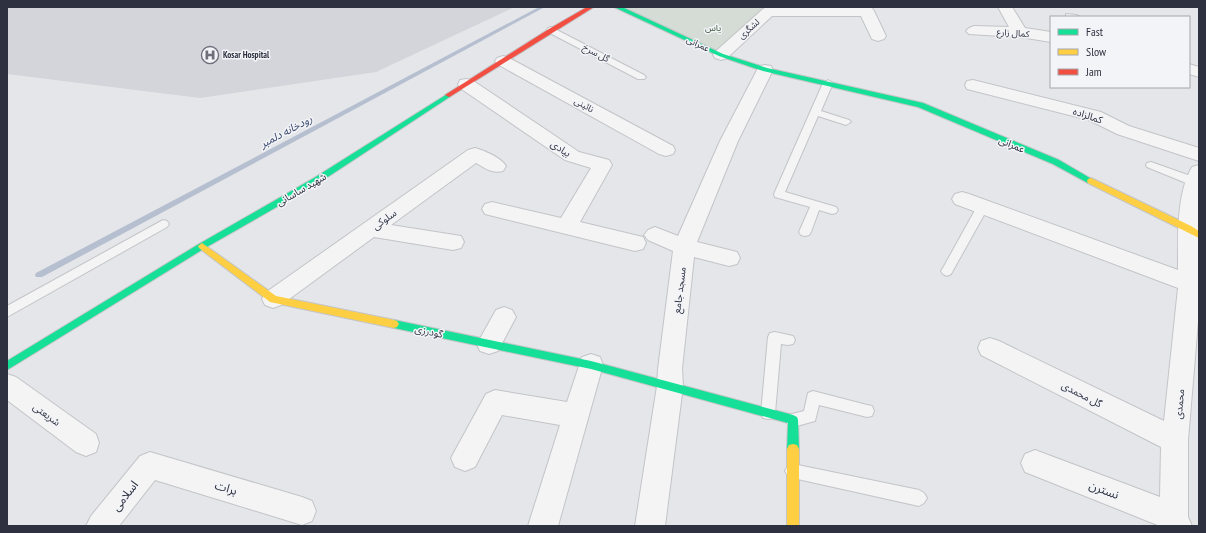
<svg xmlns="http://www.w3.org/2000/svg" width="1206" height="533" font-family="'PT Sans Narrow','Noto Sans Arabic',sans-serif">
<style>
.built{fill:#d3d5db}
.green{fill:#d4dcd5}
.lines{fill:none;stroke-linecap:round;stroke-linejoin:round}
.stream{fill:#b6bfd0;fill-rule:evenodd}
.lane-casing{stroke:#c3c4c7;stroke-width:2}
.street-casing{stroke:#c3c4c7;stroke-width:2}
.fast-casing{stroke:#c3c4c7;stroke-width:2}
.slow-casing{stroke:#c3c4c7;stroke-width:2}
.jam-casing{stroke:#c3c4c7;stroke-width:2}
.lane{fill:#f4f4f5;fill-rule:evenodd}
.street{fill:#f4f4f5;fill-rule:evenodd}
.fast{fill:#16e098;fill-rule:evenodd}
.slow{fill:#ffcf43;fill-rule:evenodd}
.jam{fill:#f24e42;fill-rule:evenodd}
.labels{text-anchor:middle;stroke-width:3;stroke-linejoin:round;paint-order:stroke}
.far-park-label{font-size:9px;fill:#3c5a3c;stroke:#f3f4f7}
.far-street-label{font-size:9px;fill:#2d3140;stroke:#f3f4f7}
.far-poi-label{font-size:9px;font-weight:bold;fill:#2d3140;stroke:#f3f4f7;text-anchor:start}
.street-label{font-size:10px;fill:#2d3140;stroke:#f3f4f7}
.water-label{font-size:11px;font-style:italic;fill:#3c4a70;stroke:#f3f4f7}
.near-street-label{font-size:12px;fill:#2d3140;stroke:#f3f4f7}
</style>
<rect width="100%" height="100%" fill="#e4e6e9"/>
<path class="built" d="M7,7H515L376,72L200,98L7,74Z"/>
<path class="green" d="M617,7H765L721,55Z"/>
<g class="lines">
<path class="stream" d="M539,7H545L42,277H36L35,275L36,273Z"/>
<g class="lane-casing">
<path id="lane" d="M1066,14L1076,15L1080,17H1066Z
M551,27L644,75L646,77L644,79H638L548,32L547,30L548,28Z
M828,80L833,83L821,111L849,120L851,122L846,125L818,116L785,192L836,207L838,210L836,213L832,214L819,210L811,232L809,235L805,236L801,235L799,232L810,207L775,197L774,194L823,83Z
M1151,162L1199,179V184L1195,186L1191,185L1147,167L1146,165L1147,163Z
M983,202L987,203L989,206L951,274L947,276L943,274L941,271L943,268L979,203Z
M163,220L167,221L169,224L167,227L7,317V306Z
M775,332L793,336L795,340L793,344L788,345L781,344L775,413L773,418L768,419L763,418L761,413L768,337L770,333Z
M813,391L867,405L872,406L874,411L872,416L867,417L819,405L815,421L793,427L788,425L786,420L788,415L804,411L808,393Z
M793,464L919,490L924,493L927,498L924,503L919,506L793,478L788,476L785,471L788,466Z"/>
</g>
<g class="street-casing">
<path id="street" d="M767,7H869L872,8L874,11L886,36L884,39L878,41L872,39L861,16H772L727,58L721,60L715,58L713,55L715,52L763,9Z
M998,7H1012L1025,28L1051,32V42L1020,37L969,34L966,31L969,28L974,26L1009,27Z
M503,56L509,58L673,146L675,150L673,154L666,156L659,154L497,64L495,61L497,58Z
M1189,64L1199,67V77L1189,74Z
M765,65L771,66L773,70L738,141L697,242L737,252L740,258L737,264L729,266L694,257L682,369L683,386L665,526H635L657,386L658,369L673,251L648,240L644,235L648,230L655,227L678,236L720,141L757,70L759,66Z
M466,79L472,80L579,152L609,160L612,165L580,222L643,237L646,243L643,249L635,251L485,214L482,209L485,204L492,202L561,218L591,168L565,160L460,88L458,84L460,80Z
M973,80L1101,112L1129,126L1199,148V161L1117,134L1089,120L967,89L965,85L967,81Z
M475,148C485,151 500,157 506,166L503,171C492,174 485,168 476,163L391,225L461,236L464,242L461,248L453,250L374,237L281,305L273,308L265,305L262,299L265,293L468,150Z
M1199,165V310L1188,440V517L1192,526H1160L1025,472L1021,463L1025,454L1035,450L1160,497L1161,447L981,355L978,348L981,341L990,338L999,341L1164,421L1178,288L955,204L952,199L955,194L962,192L969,194L1178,270C1178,240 1176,194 1192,167Z
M504,307L512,310L516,317L498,351L489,354L480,351L477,344L496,310Z
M591,354L600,357L603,365L558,526H528L560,425L502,415L475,467L465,471L455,467L451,458L486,394L495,390L567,402L582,357Z
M7,374L16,377L96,434L99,443L96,452L86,456L76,452L7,400Z
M150,452L302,497L312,501L316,511L312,521L302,525L155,480L119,526H86L91,516L140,456Z"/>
</g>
<g class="fast-casing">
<path id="fast" d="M614,7H622L723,54L767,68L923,103L1059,160L1095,181L1094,183H1088L1053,164L918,107L763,71L719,56Z
M449,93L451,94V96L320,182L205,248L7,370V361L199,244L314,178Z
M394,320L591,361L793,415L797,417L798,420L799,449L797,453L793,454L789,453L787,449L788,423L591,369L394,328L391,327L389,324L391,321Z"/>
</g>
<g class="slow-casing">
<path id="slow" d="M1091,178L1191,226L1199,231V238L1088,183L1087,181L1088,179Z
M202,243L276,296L394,320L397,321L399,324L397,327L394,328L270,302L199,248L198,246Z
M793,444L797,445L799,449V526H787V449L789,445Z"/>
</g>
<g class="jam-casing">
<path id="jam" d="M587,7H594L451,96L449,97L445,95L549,29Z"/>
</g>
<use href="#lane" class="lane"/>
<use href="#street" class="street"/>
<use href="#fast" class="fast"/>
<use href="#slow" class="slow"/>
<use href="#jam" class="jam"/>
</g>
<defs>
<g id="hospital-ring" transform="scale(0.9)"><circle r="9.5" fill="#f3f4f7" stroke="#6d707b" stroke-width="1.5"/><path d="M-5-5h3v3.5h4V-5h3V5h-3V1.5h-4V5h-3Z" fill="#6d707b"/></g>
</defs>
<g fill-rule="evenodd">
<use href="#hospital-ring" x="210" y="55"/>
</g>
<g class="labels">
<g class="far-park-label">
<text x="713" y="31">یاس</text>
</g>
<g class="far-street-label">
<text transform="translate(749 29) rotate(-42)" y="3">لشگری</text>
<text transform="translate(1013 33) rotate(4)" y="3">کمال زارع</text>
<text transform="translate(698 44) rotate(25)" y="3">عمرانی</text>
<text transform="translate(596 53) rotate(28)" y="3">گل سرخ</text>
<text transform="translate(584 105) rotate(29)" y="3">نائینی</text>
</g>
<g class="far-poi-label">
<text x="223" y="58">Kosar Hospital</text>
</g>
<g class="street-label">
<text transform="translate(1088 115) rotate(18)" y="4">کمالزاده</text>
<text transform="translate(1012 144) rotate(23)" y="4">عمرانی</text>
<text transform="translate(561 148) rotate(33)" y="4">بیادی</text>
<text transform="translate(301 189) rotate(-30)" y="4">شهید ساسانی</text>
<text transform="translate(384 219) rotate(-36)" y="4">سلوکی</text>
<text transform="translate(679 290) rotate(-83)" y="4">مسجد جامع</text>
<text transform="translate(429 331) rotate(12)" y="4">گودرزی</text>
<text transform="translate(1082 394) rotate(27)" y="4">گل محمدی</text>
<text transform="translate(1179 404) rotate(-85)" y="4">محمدی</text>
<text transform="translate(47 414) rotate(36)" y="4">شریعتی</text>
</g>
<g class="water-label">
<text transform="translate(286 131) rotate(-28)" y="4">رودخانه دلمبر</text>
</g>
<g class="near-street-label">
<text transform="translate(226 488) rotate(17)" y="4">برات</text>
<text transform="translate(1104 490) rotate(21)" y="4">نسترن</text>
<text transform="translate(125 496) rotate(-52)" y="4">اسلامی</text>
</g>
</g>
<rect width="1206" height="533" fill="none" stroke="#2d3140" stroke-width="16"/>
<rect x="1050" y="16" width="140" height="72" fill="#f3f4f7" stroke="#a4a6ae"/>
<rect x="1058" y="29" width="20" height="6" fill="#16e098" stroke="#a4a6ae"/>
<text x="1086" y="36" font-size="12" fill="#2d3140">Fast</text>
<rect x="1058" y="49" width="20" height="6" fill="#ffcf43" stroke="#a4a6ae"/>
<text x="1086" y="56" font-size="12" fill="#2d3140">Slow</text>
<rect x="1058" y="69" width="20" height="6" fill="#f24e42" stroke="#a4a6ae"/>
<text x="1086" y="76" font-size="12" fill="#2d3140">Jam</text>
</svg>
